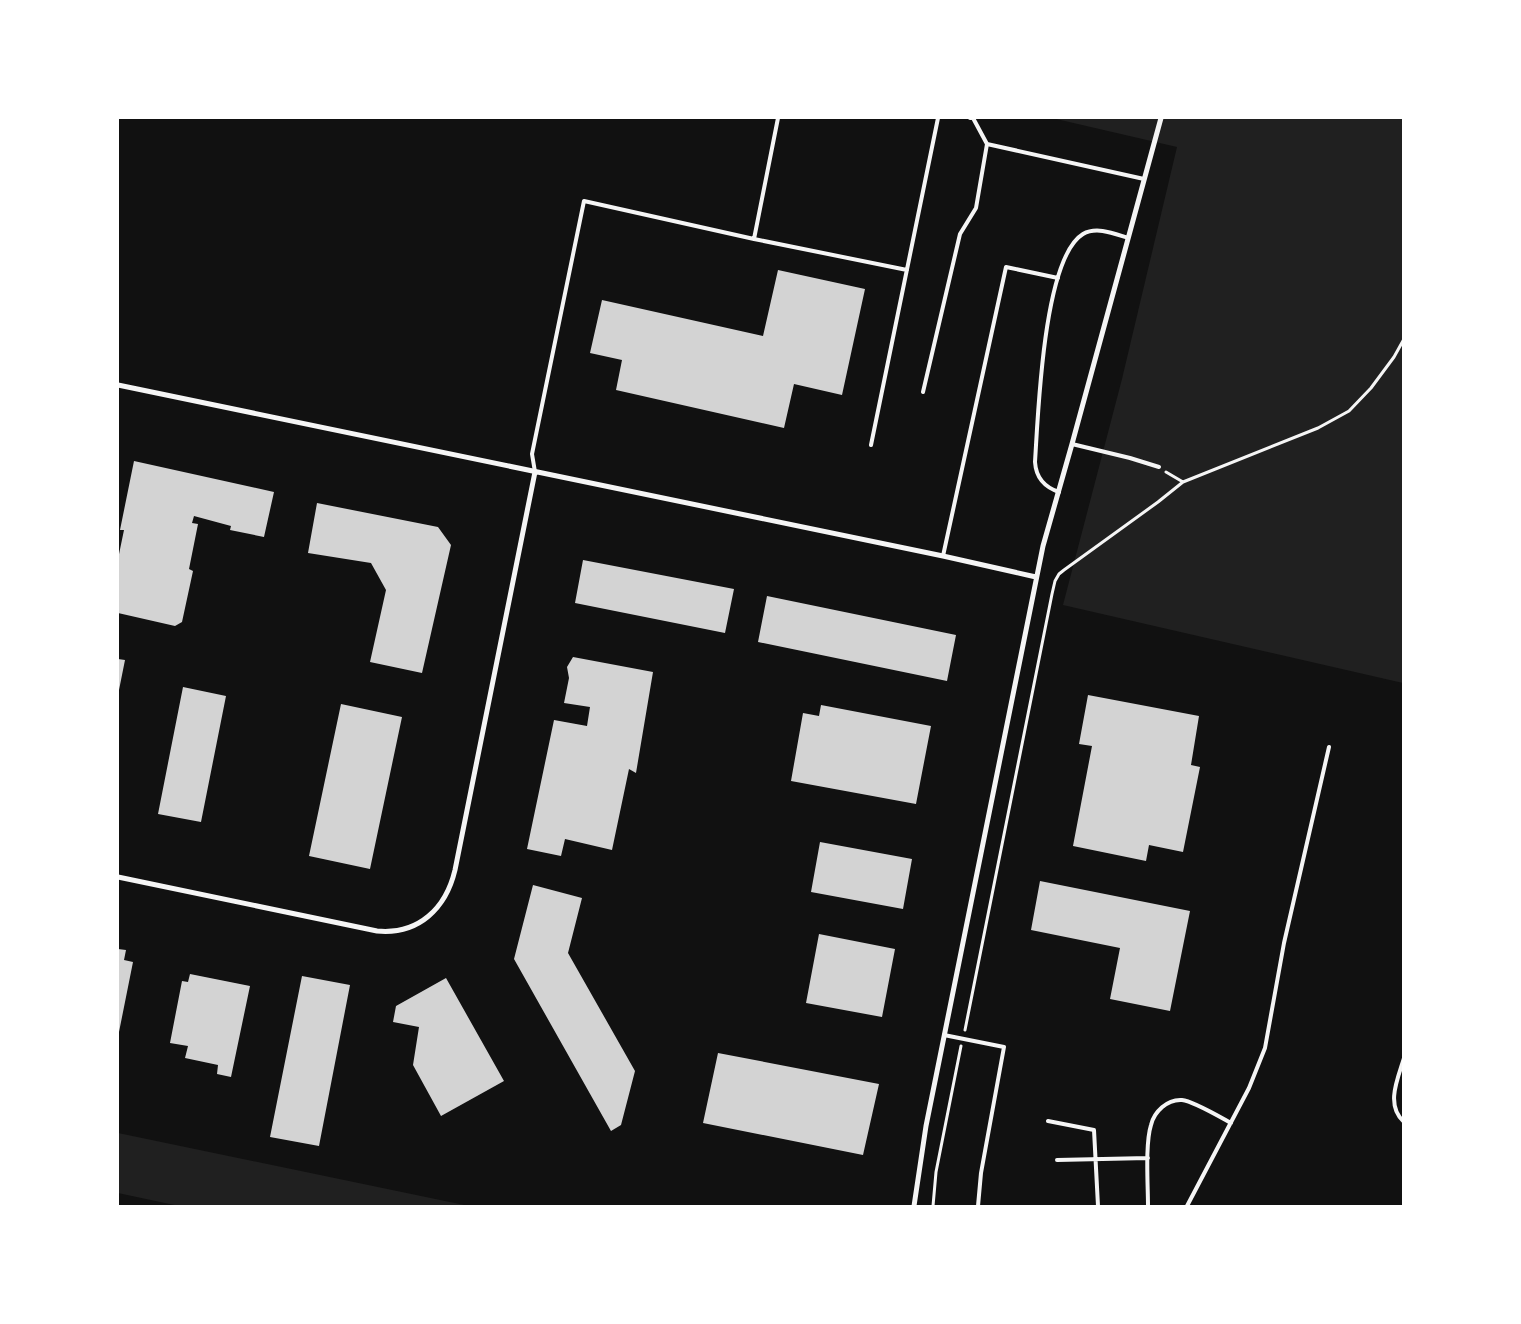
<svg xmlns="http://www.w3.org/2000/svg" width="1521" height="1324" font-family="Commissioner,sans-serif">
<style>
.green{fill:#202020}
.building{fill:#d3d3d3}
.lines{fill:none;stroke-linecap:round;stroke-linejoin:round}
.path{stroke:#f5f5f5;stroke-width:3}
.service{stroke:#f5f5f5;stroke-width:4}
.minor{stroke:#f5f5f5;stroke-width:5}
</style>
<rect width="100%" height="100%" fill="#111"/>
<path class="green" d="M1052,118H1403V683L1063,605L1122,379L1177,147Z
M118,1133L469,1206H179L118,1193Z"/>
<path class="building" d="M778,270L865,289L842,395L794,384L784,428L616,390L622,360L590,353L602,300L763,336Z
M134,461L274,492L264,537L230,530L231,526L194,516L192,523L198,524L189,569L193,571L182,622L175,626L118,613V559L124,530H120Z
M317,503L438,527L451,545L422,673L370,662L386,590L371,563L308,553Z
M583,560L734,589L725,633L575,603Z
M767,596L956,635L947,681L758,642Z
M573,657L653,672L636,773L629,769L612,850L565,839L561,856L527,849L554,720L587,726L590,707L564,703L569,678L567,667Z
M118,659L125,660L118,695Z
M183,687L226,696L201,822L158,814Z
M1088,695L1199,716L1191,765L1200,767L1183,852L1149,845L1146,861L1073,846L1092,746L1079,744Z
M341,704L402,717L370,869L309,856Z
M821,705L931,726L916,804L791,781L803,713L819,716Z
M820,842L912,859L903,909L811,892Z
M1040,881L1190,911L1170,1011L1110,999L1120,948L1031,930Z
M533,885L582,898L568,953L635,1071L621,1125L611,1131L514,959Z
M819,934L895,949L882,1017L806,1003Z
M118,949L126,950L124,960L133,962L118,1037Z
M190,974L250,986L231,1077L217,1074L218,1065L185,1058L188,1046L170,1043L182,981L188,982Z
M302,976L350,985L319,1146L270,1137Z
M446,978L504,1081L441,1116L413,1065L419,1027L393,1022L396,1006Z
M718,1053L879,1084L863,1155L703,1123Z"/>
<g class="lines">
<path class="path" d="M1166,472L1183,482
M965,1030L1052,594L1055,581L1059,574L1064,570L1158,502L1183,482L1318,428L1349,411L1371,388L1394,357L1404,339
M933,1206L936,1172L961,1046"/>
<path class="service" d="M778,118L754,239L907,270
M987,144L1144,179
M923,392L960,234L976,208L987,144L973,118H970
M1072,444L1130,458L1159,467
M871,445L938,118
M535,472L532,454L584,201L754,239
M1059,492C1044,487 1036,478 1035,462C1038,417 1043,258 1083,234C1097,226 1115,234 1128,238
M943,556L1006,267L1058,278
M944,1035L1004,1047L981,1173L978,1206
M1404,1058C1398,1078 1385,1105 1404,1122
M1048,1121L1094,1130L1098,1206
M1057,1160L1148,1158
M1148,1206C1148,1185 1145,1144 1151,1125C1154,1112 1167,1099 1182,1100C1193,1101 1220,1117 1231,1123
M1187,1206L1249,1088L1265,1048L1284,943L1329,747"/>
<path class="minor" d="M118,385L943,556L1036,577
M118,877L377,931C419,935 446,908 455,870L535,472
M914,1206L926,1126L1043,546L1072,444L1161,118"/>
</g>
<rect width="1521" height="1324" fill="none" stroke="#ffffff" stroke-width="238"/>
</svg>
